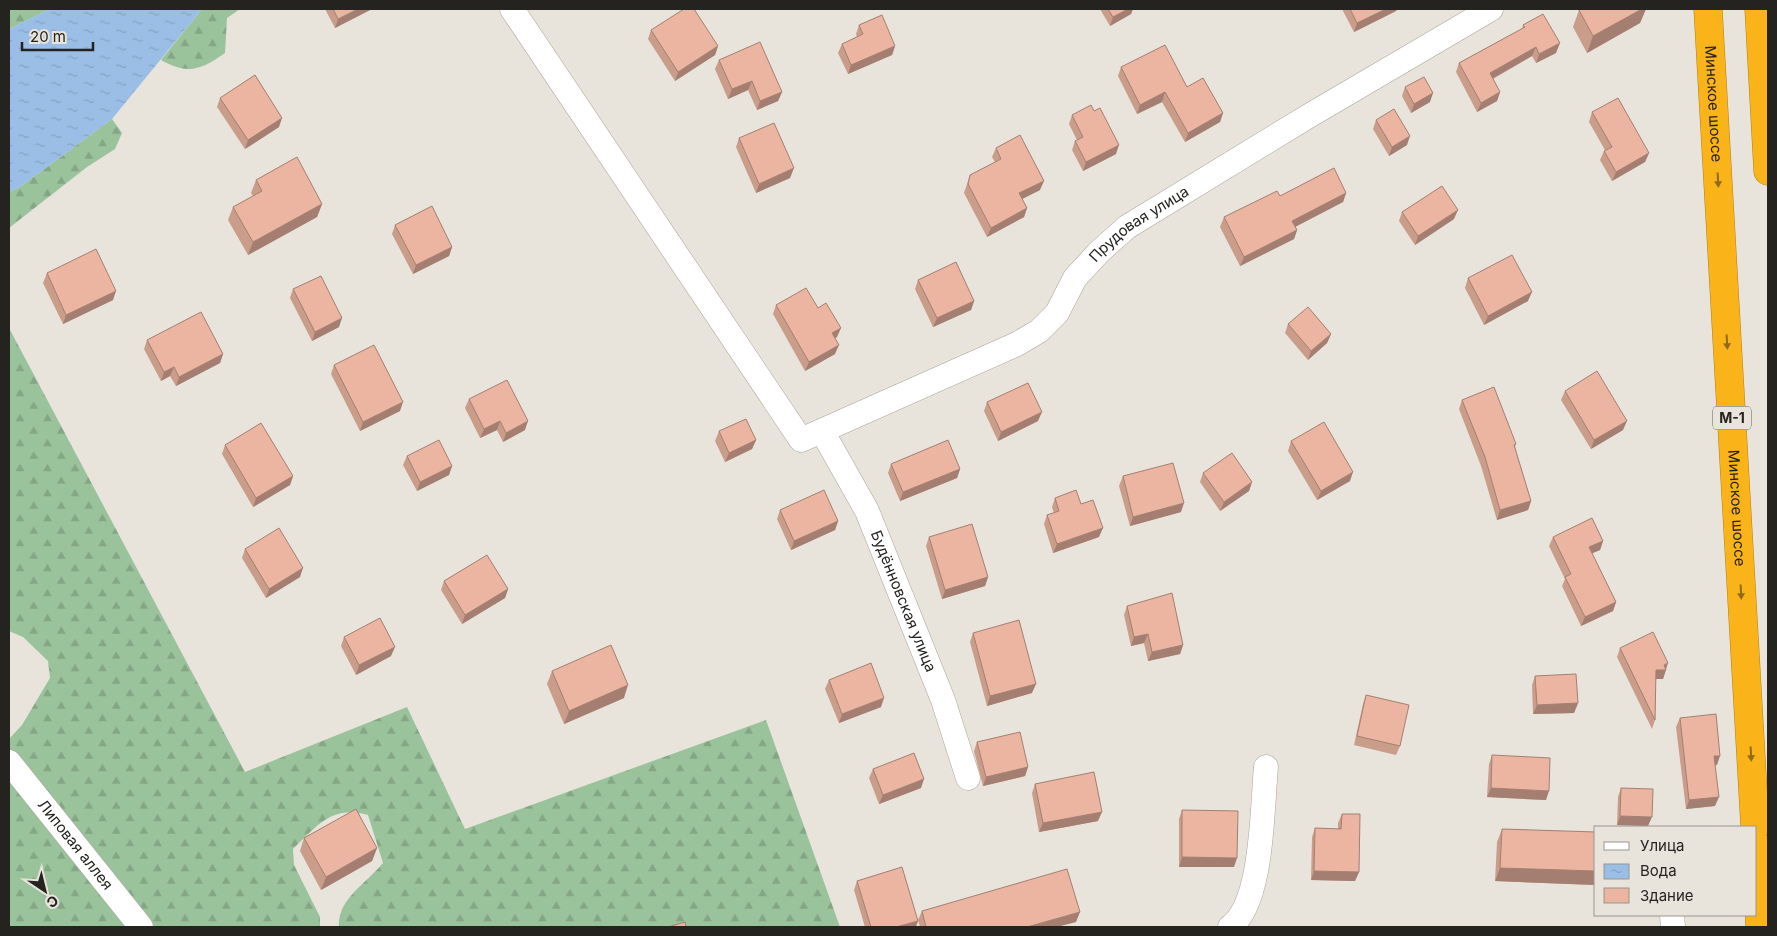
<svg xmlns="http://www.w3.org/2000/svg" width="1777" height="936" font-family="Inter,sans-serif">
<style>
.forest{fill:url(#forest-firs)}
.water{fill:url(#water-ripples)}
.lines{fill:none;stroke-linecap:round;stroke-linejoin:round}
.street-casing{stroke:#a8a49b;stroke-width:25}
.highway-casing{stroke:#af811b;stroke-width:29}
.street{stroke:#fff;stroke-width:24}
.highway{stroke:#fab318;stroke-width:28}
.wall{fill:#ca9c8a}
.shaded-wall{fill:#a47f71}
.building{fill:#ebb5a1;stroke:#a47f71}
.oneway{fill:#906b1c}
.labels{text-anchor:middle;stroke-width:4.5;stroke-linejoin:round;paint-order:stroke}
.shield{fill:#e8e3db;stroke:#605d58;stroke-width:1}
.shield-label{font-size:14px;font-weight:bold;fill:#252320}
.street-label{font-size:15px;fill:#252320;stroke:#e8e3db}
</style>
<defs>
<pattern id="forest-firs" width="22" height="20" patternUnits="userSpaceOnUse" patternTransform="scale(1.25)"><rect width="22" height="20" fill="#9ac29b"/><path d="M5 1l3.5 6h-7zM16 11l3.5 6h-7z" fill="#85a685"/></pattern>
<pattern id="water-ripples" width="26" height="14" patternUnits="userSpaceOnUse" patternTransform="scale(1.25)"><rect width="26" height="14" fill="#9abee6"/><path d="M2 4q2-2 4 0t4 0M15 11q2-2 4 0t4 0" fill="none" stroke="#85a3c5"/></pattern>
</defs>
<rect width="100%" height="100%" fill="#e8e3db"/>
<path class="forest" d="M9,9H50L9,29Z
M202,9H240L227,18L225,53C201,70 188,75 161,60Z
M112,119L122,133L115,149L87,167L9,228V192L20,187Z
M9,328L245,772L407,707L465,829L766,720L840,927H339C337,899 367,883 383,863L368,815C332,805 318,825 293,849L294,865L320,917V927H9V739L22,725L50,678L48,661L23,637L9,631Z"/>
<path class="water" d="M50,9H202L112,119L20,187L9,192V29Z"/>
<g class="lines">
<g class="street-casing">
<g id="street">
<path id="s1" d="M512,9L801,440L1017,344L1039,331L1057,313L1075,278L1099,252L1127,227L1307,117L1491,9"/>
<path id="s2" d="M822,431L867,511L943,700L968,778"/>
<path id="s3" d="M9,762L141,927"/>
<path d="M1672,915L1673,927"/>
<path d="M1230,927C1263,904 1262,807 1266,767"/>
</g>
</g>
<g class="highway-casing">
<g id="highway">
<path id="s4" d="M1708,9L1755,827"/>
<path d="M1759,9L1768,171"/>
<path d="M1756,845L1760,927"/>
</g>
</g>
<use href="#street" class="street"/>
<use href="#highway" class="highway"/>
</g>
<path class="wall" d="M325,9H372L335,28Z
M1100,9H1133L1131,14L1110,26Z
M1342,9H1397L1396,11L1354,32Z
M1582,9H1646L1640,23L1587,53L1573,27L1579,10Z
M859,25L895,46L892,55L848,74L838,53L842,44L857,37L856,34Z
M1523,25L1556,53L1536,63L1532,56L1493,79L1500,92L1497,101L1477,112L1456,72L1459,63L1522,29Z
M651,30L718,46L715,55L675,81L648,39Z
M719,60L782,92L778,101L757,110L748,90L728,99L715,69Z
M1121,67L1187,87L1223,113L1220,122L1185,142L1162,102L1137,114L1118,76Z
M1405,87L1430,102L1411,113L1402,96Z
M220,98L279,127L245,149L217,107Z
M1592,112L1649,153L1645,162L1612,181L1600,160L1604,151L1605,150L1589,122Z
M1072,115L1116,154L1083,171L1072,150L1075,141L1077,140L1069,124Z
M1376,120L1407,145L1389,156L1373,129Z
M739,138L790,178L756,193L736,147Z
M996,148L1040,190L1022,199L1027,208L1024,217L987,237L964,193L970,175L995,162L992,157Z
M256,180L322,204L317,217L248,255L228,220L233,207L253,196L251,193Z
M1346,193L1343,202L1295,227L1297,230L1294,239L1240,266L1220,227L1224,217L1280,196Z
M1402,212L1454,219L1415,245L1399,221Z
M395,225L452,247L449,256L413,274L392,234Z
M47,273L113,300L63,324L43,283Z
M1468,278L1528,301L1484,325L1465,288Z
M918,280L974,301L971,310L933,327L915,289Z
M293,289L339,327L312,341L290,298Z
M776,305L818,308L837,337L835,338V354L805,371L773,314Z
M1288,324L1331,334L1327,343L1308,360L1285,333Z
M147,340L223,354L220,363L176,386L170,376L161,381L144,349Z
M334,365L400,411L360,431L331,374Z
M1565,391L1623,430L1591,449L1561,400Z
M469,399L525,430L503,442L497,430L480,438L465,408Z
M1462,400L1516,444L1515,447L1531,501L1528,510L1497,520L1481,466L1459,409Z
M987,402L1038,421L998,441L984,411Z
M719,431L756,440L752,449L725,462L715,441Z
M1291,441L1350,481L1317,500L1288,451Z
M225,445L293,476L290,485L253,507L222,454Z
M407,456L452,466L449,475L417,491L403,465Z
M891,464L960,469L957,478L900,501L888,473Z
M1203,473L1252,482L1249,491L1220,511L1200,482Z
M1123,476L1181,512L1130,526L1119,486Z
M1055,498L1081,504L1099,537L1053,553L1044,524L1047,515L1054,513L1052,507Z
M780,510L838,521L835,530L791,550L777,519Z
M929,537L988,577L985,586L942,599L926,546Z
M1553,537L1603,541L1600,550L1592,553L1616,602L1613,611L1581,626L1562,586L1565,579L1549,546Z
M245,549L300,577L266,598L242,558Z
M444,581L508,589L505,598L462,624L441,590Z
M1127,606L1183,645L1180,654L1148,661L1144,643L1131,646L1124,615Z
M973,633L1032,693L987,706L970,642Z
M344,637L391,656L356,675L341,646Z
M1620,648L1666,670L1663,679H1656L1655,720L1652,729L1617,657Z
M552,671L624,698L564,724L547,684Z
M1535,676L1578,703L1574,713L1533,714L1532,685Z
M829,680L881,707L839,723L825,689Z
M1366,695L1400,746L1396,755L1354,745L1363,704Z
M1680,718L1717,765H1715V806L1686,809L1676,727Z
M977,742L1028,767L1025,776L983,786L974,751Z
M1492,755L1546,800L1487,797L1489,764Z
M873,769L921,788L879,804L869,778Z
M1035,784L1098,821L1039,832L1032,793Z
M1621,788L1648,826L1617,825L1618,797Z
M1182,810L1234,867H1179V819Z
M1342,814L1359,872L1355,881L1311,880L1312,837L1315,828L1338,829V823Z
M1502,829L1596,885L1495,881L1497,842Z
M304,838L377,848L372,861L321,890L300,851Z
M857,881L916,927H865L854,890Z
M922,911L1076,922L1056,927H920L918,920Z"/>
<path class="shaded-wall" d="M358,9H372L335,28L338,19Z
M1128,9H1133L1131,14L1110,26L1113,17Z
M1386,9H1397L1396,11L1354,32L1357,23Z
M1642,9H1646L1640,23L1587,53L1593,36Z
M1560,43L1556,53L1536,63L1539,54Z
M718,46L715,55L675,81L678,72Z
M895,46L892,55L848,74L851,65Z
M1536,47L1532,56L1486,82L1490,73Z
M752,81L748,90L728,99L732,89Z
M782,92L778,101L757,110L760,101Z
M1165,92L1162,102L1137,114L1140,105Z
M1500,92L1497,101L1477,112L1481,103Z
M1433,93L1430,102L1411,113L1414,104Z
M1223,113L1220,122L1185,142L1188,133Z
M282,118L279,127L245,149L248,140Z
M1410,136L1407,145L1389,156L1392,147Z
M1119,145L1116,154L1083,171L1086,162Z
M1649,153L1645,162L1612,181L1616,172Z
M794,168L790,178L756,193L759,184Z
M1044,181L1040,190L1016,202L1019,193Z
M1346,193L1343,202L1289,230L1292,221Z
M322,204L317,217L248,255L253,242Z
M1027,208L1024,217L987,237L991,228Z
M1458,210L1454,219L1415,245L1418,236Z
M1297,230L1294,239L1240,266L1244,257Z
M452,247L449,256L413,274L416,265Z
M116,291L113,300L63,324L66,315Z
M1532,292L1528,301L1484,325L1488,316Z
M974,301L971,310L933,327L937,318Z
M342,318L339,327L312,341L315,332Z
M841,328L837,337L829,342L832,333Z
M1331,334L1327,343L1308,360L1311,351Z
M839,345L835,354L805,371L809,362Z
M223,354L220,363L176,386L179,377Z
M174,367L170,376L161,381L164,372Z
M403,402L400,411L360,431L363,422Z
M1042,412L1038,421L998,441L1001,432Z
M500,421L497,430L480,438L484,429Z
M528,421L525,430L503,442L506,433Z
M1627,421L1623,430L1591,449L1594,440Z
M756,440L752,449L725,462L729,453Z
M452,466L449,475L417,491L420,482Z
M960,469L957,478L900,501L903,492Z
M1353,472L1350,481L1317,500L1321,491Z
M293,476L290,485L253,507L256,498Z
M1252,482L1249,491L1220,511L1224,502Z
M1531,501L1528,510L1497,520L1500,510Z
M1184,503L1181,512L1130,526L1133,517Z
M838,521L835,530L791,550L794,541Z
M1103,528L1099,537L1053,553L1057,544Z
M1603,541L1600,550L1586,556L1589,547Z
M303,568L300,577L266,598L269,589Z
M988,577L985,586L942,599L945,590Z
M508,589L505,598L462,624L465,615Z
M1616,602L1613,611L1581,626L1585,617Z
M1148,634L1144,643L1131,646L1134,637Z
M1183,645L1180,654L1148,661L1152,652Z
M395,647L391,656L356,675L359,665Z
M1668,663L1663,679H1653L1656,670Z
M1036,684L1032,693L987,706L990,696Z
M628,685L624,698L564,724L569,711Z
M884,698L881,707L839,723L842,714Z
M1578,703L1574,713L1533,714L1537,705Z
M1714,756H1720L1717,765L1711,766Z
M1028,767L1025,776L983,786L986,777Z
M924,779L921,788L879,804L883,795Z
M1491,788L1549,791L1546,800L1487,797Z
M1719,797L1715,806L1686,809L1689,800Z
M1102,812L1098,821L1039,832L1043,823Z
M1620,816L1652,817L1648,826L1617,825Z
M377,848L372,861L321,890L326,877Z
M1182,857L1237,858L1234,867H1179Z
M1500,868L1596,871V885L1495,881Z
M1314,871L1359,872L1355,881L1311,880Z
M1080,912L1076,922L1056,927H1027Z
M918,921L916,927H896Z"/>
<path class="building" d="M333,9H358L338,19Z
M684,9H694L718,46L678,72L651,30Z
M1108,9H1128L1113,17Z
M1350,9H1386L1357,23Z
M1582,9H1642L1593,36L1579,10Z
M1543,14L1560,43L1539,54L1536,47L1490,73L1500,92L1481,103L1459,63L1525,27L1523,25Z
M882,15L895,46L851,65L842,44L863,34L859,25Z
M760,42L782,92L760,101L752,81L732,89L719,60Z
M1165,45L1187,87L1203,78L1223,113L1188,133L1165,92L1140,105L1121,67Z
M255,75L282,118L248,140L220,98Z
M1424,77L1433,93L1414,104L1405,87Z
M1618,98L1649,153L1616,172L1604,151L1612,147L1592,112Z
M1091,105L1094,111L1100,108L1119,145L1086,162L1075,141L1083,137L1072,115Z
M1394,109L1410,136L1392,147L1376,120Z
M774,123L794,168L759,184L739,138Z
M1020,135L1044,181L1019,193L1027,208L991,228L968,184L970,175L1001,159L996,148Z
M297,157L322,204L253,242L233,207L262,191L256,180Z
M1334,168L1346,193L1292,221L1297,230L1244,257L1224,217L1277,191L1280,196Z
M1442,186L1458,210L1418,236L1402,212Z
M432,206L452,247L416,265L395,225Z
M96,249L116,291L66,315L47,273Z
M1512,255L1532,292L1488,316L1468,278Z
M956,262L974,301L937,318L918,280Z
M321,276L342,318L315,332L293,289Z
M806,288L818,308L826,303L841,328L832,333L839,345L809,362L776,305Z
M1308,307L1331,334L1311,351L1288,324Z
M201,312L223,354L179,377L174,367L164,372L147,340Z
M374,345L403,402L363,422L334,365Z
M1597,371L1627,421L1594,440L1565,391Z
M507,380L528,421L506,433L500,421L484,429L469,399Z
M1028,383L1042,412L1001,432L987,402Z
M1494,387L1516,444L1514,445L1531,501L1500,510L1485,457L1462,400Z
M746,419L756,440L729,453L719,431Z
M1324,422L1353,472L1321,491L1291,441Z
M261,423L293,476L256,498L225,445Z
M439,440L452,466L420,482L407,456Z
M948,440L960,469L903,492L891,464Z
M1232,453L1252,482L1224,502L1203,473Z
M1173,463L1184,503L1133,517L1123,476Z
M824,490L838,521L794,541L780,510Z
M1076,490L1081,504L1093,500L1103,528L1057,544L1047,515L1059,511L1055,498Z
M1592,518L1603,541L1589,547L1616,602L1585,617L1565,577L1571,574L1553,537Z
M972,524L988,577L945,590L929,537Z
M279,528L303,568L269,589L245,549Z
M487,555L508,589L465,615L444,581Z
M1172,593L1183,645L1152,652L1148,634L1134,637L1127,606Z
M380,618L395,647L359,665L344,637Z
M1019,620L1036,684L990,696L973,633Z
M1653,632L1668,663L1664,665L1666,670H1656L1655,720L1620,648Z
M611,645L628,685L569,711L552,671Z
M871,663L884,698L842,714L829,680Z
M1576,674L1578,703L1537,705L1535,676Z
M1366,695L1409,705L1400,746L1357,736Z
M1716,714L1720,756H1714L1719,797L1689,800L1680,718Z
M1020,732L1028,767L986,777L977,742Z
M914,753L924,779L883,795L873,769Z
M1492,755L1550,758L1549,791L1491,788Z
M1094,772L1102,812L1043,823L1035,784Z
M1621,788L1653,789L1652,817L1620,816Z
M356,809L377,848L326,877L304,838Z
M1182,810L1238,811L1237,858L1182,857Z
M1342,814H1360L1359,872L1314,871L1315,828L1341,829Z
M1502,829L1596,832V871L1500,868Z
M902,867L918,921L896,927H871L857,881Z
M1067,869L1080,912L1027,927H926L922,911Z
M685,922L686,927H668Z"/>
<defs><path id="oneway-solid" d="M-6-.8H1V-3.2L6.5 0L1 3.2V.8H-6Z" transform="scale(1.25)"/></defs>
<g class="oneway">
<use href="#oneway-solid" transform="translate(1718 180) rotate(87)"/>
<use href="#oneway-solid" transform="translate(1727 342) rotate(87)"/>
<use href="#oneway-solid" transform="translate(1741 592) rotate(87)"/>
<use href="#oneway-solid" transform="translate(1751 754) rotate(87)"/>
</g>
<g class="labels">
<rect class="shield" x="1713" y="406.5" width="38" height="23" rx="4"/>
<g class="shield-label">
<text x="1732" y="423">М-1</text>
</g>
<g class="street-label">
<text dy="5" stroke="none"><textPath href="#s4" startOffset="95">Минское шоссе</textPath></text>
<text dy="5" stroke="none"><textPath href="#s1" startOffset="930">Прудовая улица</textPath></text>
<text dy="5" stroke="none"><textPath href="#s4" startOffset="500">Минское шоссе</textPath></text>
<text dy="5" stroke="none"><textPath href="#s2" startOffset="189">Будённовская улица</textPath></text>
<text dy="5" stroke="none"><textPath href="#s3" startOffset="106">Липовая аллея</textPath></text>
</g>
</g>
<rect width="1777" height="936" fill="none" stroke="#252320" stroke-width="20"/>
<rect x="1594" y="826" width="162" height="90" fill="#e8e3db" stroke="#9a9690"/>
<rect x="1604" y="842" width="25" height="8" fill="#ffffff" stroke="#9a9690"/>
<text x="1640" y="851" font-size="15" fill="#252320">Улица</text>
<rect x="1604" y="864" width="25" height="15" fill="url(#water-ripples)" stroke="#9a9690"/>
<text x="1640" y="876" font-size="15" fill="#252320">Вода</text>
<rect x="1604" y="888" width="25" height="15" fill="#ebb5a1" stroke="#9a9690"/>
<text x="1640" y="901" font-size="15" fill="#252320">Здание</text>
<g transform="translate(45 891) rotate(145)" stroke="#e8e3db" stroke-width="4" paint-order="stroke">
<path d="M0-4L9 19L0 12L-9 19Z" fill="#252320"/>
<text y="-8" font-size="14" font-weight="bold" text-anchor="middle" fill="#252320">С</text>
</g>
<path d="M22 42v8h71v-8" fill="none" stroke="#252320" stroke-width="2.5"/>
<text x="30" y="42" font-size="15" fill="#252320" stroke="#e8e3db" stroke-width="4" paint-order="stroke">20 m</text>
</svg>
